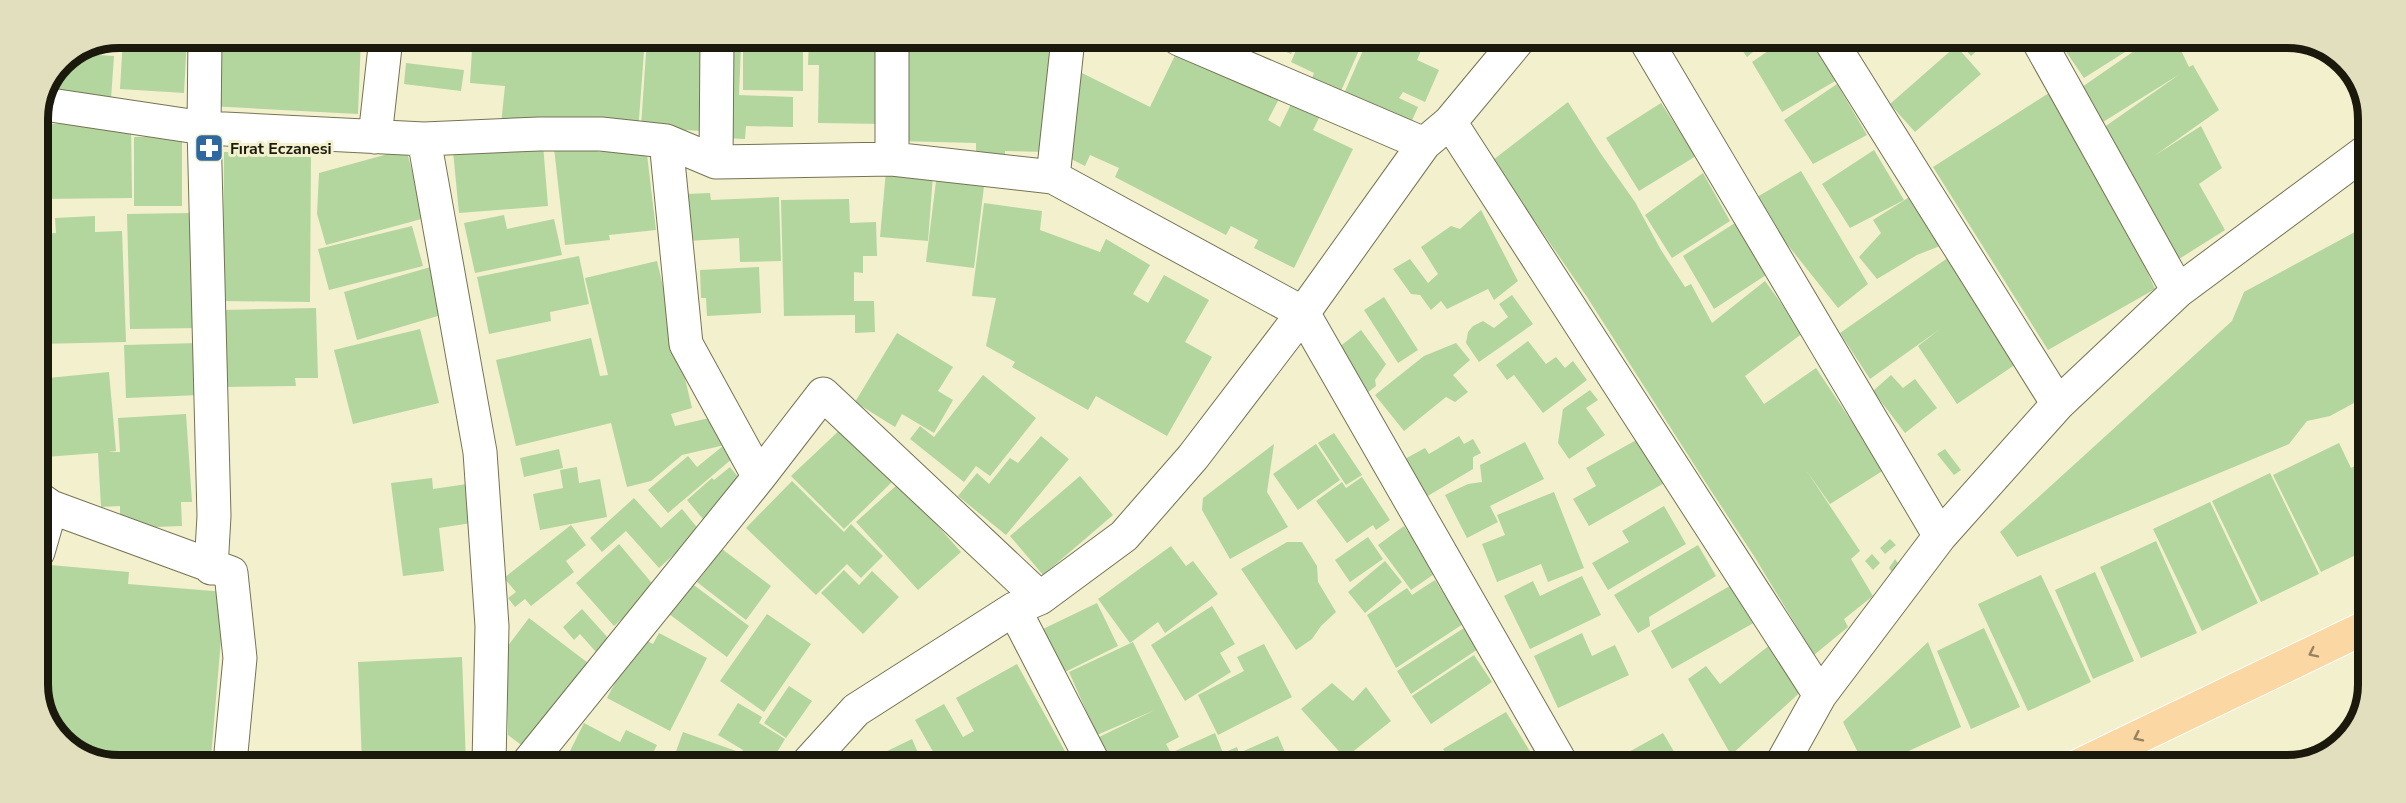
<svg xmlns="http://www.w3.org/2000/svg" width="2406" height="803" font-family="'Nunito Sans',sans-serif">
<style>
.building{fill:#b3d59e}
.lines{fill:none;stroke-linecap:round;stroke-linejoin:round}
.minor-casing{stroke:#757354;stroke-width:35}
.major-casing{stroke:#fff;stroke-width:35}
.minor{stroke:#fff;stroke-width:33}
.major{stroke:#fad7a3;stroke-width:33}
.oneway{stroke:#95825f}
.labels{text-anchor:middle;stroke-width:6;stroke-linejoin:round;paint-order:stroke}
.poi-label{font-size:16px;font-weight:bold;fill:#1a190c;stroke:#f3f0cd;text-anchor:start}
.rim{fill:none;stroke:#1a190c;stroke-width:8}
</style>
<rect width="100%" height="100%" fill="#f3f0cd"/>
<path class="building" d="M123,38H187L184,93L120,89Z
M214,38H361L358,114L210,106Z
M414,38H645L638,132L501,124L505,86L470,83L472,50L413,46Z
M647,38H707L701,131L641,127Z
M723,38H803V91L743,90V42H723Z
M809,38L887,39L885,124L818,123L819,65H808Z
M901,39H1049L1047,152L1005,151V159L976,158V143L899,141Z
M1257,39H1298L1291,54Z
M1301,39H1364L1341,91L1312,78L1314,73L1291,62Z
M1368,39H1426L1417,60L1439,70L1425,102L1403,92L1399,98L1418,107L1406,134L1342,98Z
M1735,40H1767L1747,57Z
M1784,40H1811L1837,80L1782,112L1752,62Z
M1853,40H1876L1861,52Z
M1957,40H1989L1971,56Z
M2058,40H2144L2084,78Z
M2150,40H2176L2189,67L2193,65L2219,110L2154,156L2201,126L2222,168L2199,184L2225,230L2179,259L2103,128L2180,74L2103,122L2082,87Z
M1181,43L1282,93L1268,120L1280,127L1292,102L1320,116L1313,130L1353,149L1294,268L1254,248L1258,240L1231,226L1226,235L1115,177L1119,168L1090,155L1085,166L1063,155L1076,70L1150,107Z
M99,45V55L114,56L111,99L48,93L62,61Z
M725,45H741L739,95L793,97V127L746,126L745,139L723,138Z
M1956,46L1981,74L1915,132L1890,104Z
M406,63L464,70L461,91L404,84Z
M1837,84L1867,135L1813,164L1784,120Z
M2049,93L2085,160L2129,231L2155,289L2048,350L1933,167Z
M1568,102L1601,154L1635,202L1661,250L1685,287L1691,284L1712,323L1765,281L1803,333L1745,376L1764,404L1816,368L1884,470L1830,504L1806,470L1860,551L1851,559L1873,596L1844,619L1848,627L1814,655L1754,556L1704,480L1587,297L1493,160Z
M1661,103L1696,156L1639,191L1606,138Z
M38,124H131L132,198L38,199Z
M182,136V206H134V137Z
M597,143L598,152L646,146L656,230L609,235L610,240L565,245L554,148Z
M543,144L548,206L459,213L453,151Z
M406,149L425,218L326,245L317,214L319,173Z
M1874,150L1904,200L1850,228L1822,184Z
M224,152L311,153L310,302L223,301Z
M886,171L933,175L928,241L880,237Z
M1801,171L1868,284L1838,308L1752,200Z
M937,173L985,178L974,268L926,262Z
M1703,173L1730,221L1672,258L1645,215Z
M710,193L711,200L779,197L781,261L740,262L739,238L687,241L685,194Z
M1911,196L1940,246L1917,255L1877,279L1859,257L1881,233L1873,220Z
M849,199L850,223L876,222L877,256H863V273L854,272V301H874L875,332L855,333V315L784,316L781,200Z
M984,203L1042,211L1040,230L1100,252L1106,239L1150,265L1133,294L1148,303L1164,275L1209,300L1185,342L1212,357L1167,436L1096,396L1088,410L1012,367L1015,362L986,346L996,298L972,296Z
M1481,210L1518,281L1494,300L1488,289L1447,309L1441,301L1431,310L1420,295L1411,294L1393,269L1410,259L1428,283L1438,274L1421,247L1451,226L1460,229Z
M191,213L200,328L130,329L127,214Z
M504,215L507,229L554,219L562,255L475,273L464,223Z
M95,216V232L122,231L126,342L38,344V234L56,233L55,218Z
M1735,223L1766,275L1714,309L1683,256Z
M412,226L423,266L329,290L318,249Z
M2366,226L2367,396L2330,416L2307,421L2289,444L2017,557L2000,532L2232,321L2244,292Z
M579,256L589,304L550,312L551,321L489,334L477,277Z
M1949,257L2016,364L1957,404L1918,346L1940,329L1870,379L1840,333Z
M657,261L692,408L671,414L675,426L722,415L729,444L682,455L651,481L627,487L611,423L516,446L496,360L591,338L600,376L608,375L585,278Z
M434,266L448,313L357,340L344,292Z
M759,267L761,313L707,316L706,298H701L700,270Z
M1512,295L1533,324L1479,362L1466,343L1468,332L1473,326L1483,321L1494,328L1508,317L1499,304Z
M1384,297L1418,350L1398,363L1364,310Z
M316,308L318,378H295L296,386L223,387L222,310Z
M420,329L439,403L353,424L334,350Z
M1361,330L1386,364L1375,380L1376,386L1367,393L1334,351Z
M897,333L953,367L938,391L953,400L934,433L902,414L895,427L855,402Z
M1528,341L1546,364L1556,357L1565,368L1573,361L1587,380L1543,413L1514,375L1507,380L1496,365Z
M199,343L201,395L126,398L124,345Z
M1456,343L1470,360L1453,375L1468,392L1455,402L1446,397L1404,431L1375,395L1424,356Z
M109,372L116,451L108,452H120L118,418L186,414L192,502H181L182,526L155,527L120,516V506L101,507L98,453L45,457L38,379Z
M983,375L1036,418L990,476L976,466L964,482L910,439L920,426L934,437Z
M1891,375L1903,388L1915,379L1937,408L1905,433L1873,391Z
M1590,390L1598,400L1586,408L1605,435L1569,459L1558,443L1563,409Z
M844,426L895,479L844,529L791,476Z
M1334,433L1362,475L1346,485L1318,443Z
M1041,436L1069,459L1006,535L958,496L977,473L989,484L1010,458L1018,463Z
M1459,436L1464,444L1473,439L1481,453L1473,457V469L1426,497L1403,460L1425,448L1429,454Z
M1640,438L1666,482L1589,526L1573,499L1596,486L1586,468Z
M1525,442L1544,479L1490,506L1498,522L1467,538L1445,495L1468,484L1482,482L1480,465Z
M2339,443L2351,468L2367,460L2366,550L2321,572L2273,475Z
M1274,444L1267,492L1288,527L1230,559L1202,510L1203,498Z
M1316,444L1340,480L1298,510L1273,474Z
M723,446L733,458L668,513L648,490L688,456L697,467Z
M559,449L563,468L524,477L520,458Z
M1945,449L1961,470L1954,475L1937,454Z
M577,467L579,483L600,479L607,517L540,530L533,494L563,488L560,470Z
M730,467L743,483L703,519L687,500L712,478L714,480Z
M2270,473L2319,574L2261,602L2212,501Z
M908,475L930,517L961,552L918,590L856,522Z
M1080,476L1113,515L1043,575L1010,536Z
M1362,477L1390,520L1376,530L1373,525L1347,543L1316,501L1342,482L1346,488Z
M432,478L433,489L474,483L478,522L439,528L444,571L403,576L391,483Z
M792,481L844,532L851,524L883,556L861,578L847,564L816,595L746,528Z
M1554,492L1584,568L1548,582L1541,564L1497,582L1482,544L1505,535L1497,515Z
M634,498L661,528L682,509L700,531L659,568L626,531L602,552L590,538Z
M2210,502L2258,603L2202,631L2153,529Z
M1664,506L1686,544L1608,590L1592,563L1629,542L1622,531Z
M571,525L586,545L566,561L574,572L531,606L525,599L515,607L508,598L516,592L504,578Z
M1404,526L1437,572L1411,590L1378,545Z
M1368,537L1383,559L1350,582L1335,560Z
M1890,539L1896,545L1885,554L1880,548Z
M2156,541L2197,633L2141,658L2100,567Z
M1287,542H1302L1317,566L1318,582L1336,612L1321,626L1312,639L1296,650L1241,569Z
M619,544L656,588L614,626L576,583Z
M1698,545L1716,576L1649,617L1650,626L1638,633L1614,595Z
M1171,546L1186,566L1193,561L1218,594L1165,633L1158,622L1130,643L1098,599Z
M722,549L771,586L746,620L697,582Z
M1872,554L1880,563L1873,570L1865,561Z
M1895,559L1900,566L1892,572L1889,568Z
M1385,561L1402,582L1365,613L1348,592Z
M50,565L129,572L128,584L225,592L211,757L216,758V763H97L54,734L38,690V600L46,601Z
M844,570L859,585L872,571L899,597L863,634L821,593Z
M2095,572L2134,661L2093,679L2055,590Z
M2041,575L2091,682L2028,711L1978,604Z
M1582,576L1601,615L1530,649L1504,596L1533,581L1540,596Z
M1435,580L1463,624L1396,668L1367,615L1407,588L1412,595Z
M691,583L749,626L727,657L669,614Z
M1735,583L1757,621L1672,669L1651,631Z
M1097,603L1118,646L1065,672L1043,629Z
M1212,606L1235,644L1220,653L1231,672L1185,701L1151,645Z
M582,609L609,639L596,652L580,634L574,640L563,627Z
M767,614L811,644L764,712L720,681Z
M529,618L588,663L524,747L508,735L507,647Z
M1464,628L1478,649L1411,694L1397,671Z
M1984,628L2020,707L1971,729L1937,651Z
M659,633L707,658L670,731L607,698L639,637L653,644Z
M1582,633L1592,656L1615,645L1629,675L1558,708L1534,656Z
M1775,641L1806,687L1731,755L1688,679L1706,666L1720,684Z
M1133,642L1179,737L1166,744L1177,764H1107L1095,739L1155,710L1097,735L1069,672Z
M1928,642L1961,727L1878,765H1864L1843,722Z
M1264,644L1292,697L1218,735L1198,695L1244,671L1237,657Z
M1474,655L1492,682L1431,724L1412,696Z
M462,657L466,763H362L358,662Z
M1017,664L1072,764H940L915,720L944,704L963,737L974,731L956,698Z
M1332,683L1353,701L1366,687L1391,721L1345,758L1301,709Z
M789,686L812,701L786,738L764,723Z
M738,703L762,717L759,723L785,739L770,764L735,763L743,750L718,735Z
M1506,712L1531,753L1511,764H1453L1443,749Z
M584,723L620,742L626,730L657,745L648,763H564Z
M683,732L736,751L732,763H695L682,759L691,763H650L652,758L661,761L664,753L674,757Z
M1215,733L1223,753L1237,747L1239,753L1278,736L1290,764H1179L1173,752Z
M1663,733L1682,765H1624L1618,758Z
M912,739L923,764H885L881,754Z
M1531,756L1536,765L1517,764Z"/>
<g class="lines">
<g class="minor-casing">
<path id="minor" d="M205,38L204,128L214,516L211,568
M892,39V159
M1179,39L1424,144
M1645,39L1940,536
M1830,40L2058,404
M2038,40L2178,291
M44,104L204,128L424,139L539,134H601L666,141L716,162L892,159L1053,177L1303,313L1562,765
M1450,122L1820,695
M375,137L386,38
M424,139L480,452L492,626L489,763
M666,141L686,344L759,477
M716,162L717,38
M1053,177L1068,39
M38,498L51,507L231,573L240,658L230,763
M38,552L51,507
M1014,609L1094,764
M528,763L759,477L823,394L1040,598
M807,764L856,710L1014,609L1040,598L1124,536L1193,457L1303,313L1424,144L1450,122L1519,39
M1781,765L1820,695L1940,536L2058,404L2178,291L2368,150"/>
</g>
<g class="major-casing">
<path id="major" d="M2080,765L2366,627"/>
</g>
<use href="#minor" class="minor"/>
<use href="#major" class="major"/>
</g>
<defs><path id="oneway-chevron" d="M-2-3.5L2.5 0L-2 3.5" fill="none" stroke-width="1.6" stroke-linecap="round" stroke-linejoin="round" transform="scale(1.5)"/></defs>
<g class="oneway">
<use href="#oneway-chevron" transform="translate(2313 653) rotate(154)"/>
<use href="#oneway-chevron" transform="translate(2138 737) rotate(154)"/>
</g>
<defs>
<g id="pharmacy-square" transform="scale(1.5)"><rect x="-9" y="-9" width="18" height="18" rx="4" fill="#2d69a0" stroke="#f3f0cd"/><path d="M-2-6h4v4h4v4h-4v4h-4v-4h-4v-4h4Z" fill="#fff"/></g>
</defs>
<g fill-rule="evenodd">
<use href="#pharmacy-square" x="209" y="148"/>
</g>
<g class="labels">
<g class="poi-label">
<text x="230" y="154">Fırat Eczanesi</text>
</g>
</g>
<path d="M0 0H2406V803H0ZM119 48H2287A71 71 0 0 1 2358 119V684A71 71 0 0 1 2287 755H119A71 71 0 0 1 48 684V119A71 71 0 0 1 119 48Z" fill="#e2dfbe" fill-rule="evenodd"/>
<path class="rim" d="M119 48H2287A71 71 0 0 1 2358 119V684A71 71 0 0 1 2287 755H119A71 71 0 0 1 48 684V119A71 71 0 0 1 119 48Z"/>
</svg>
